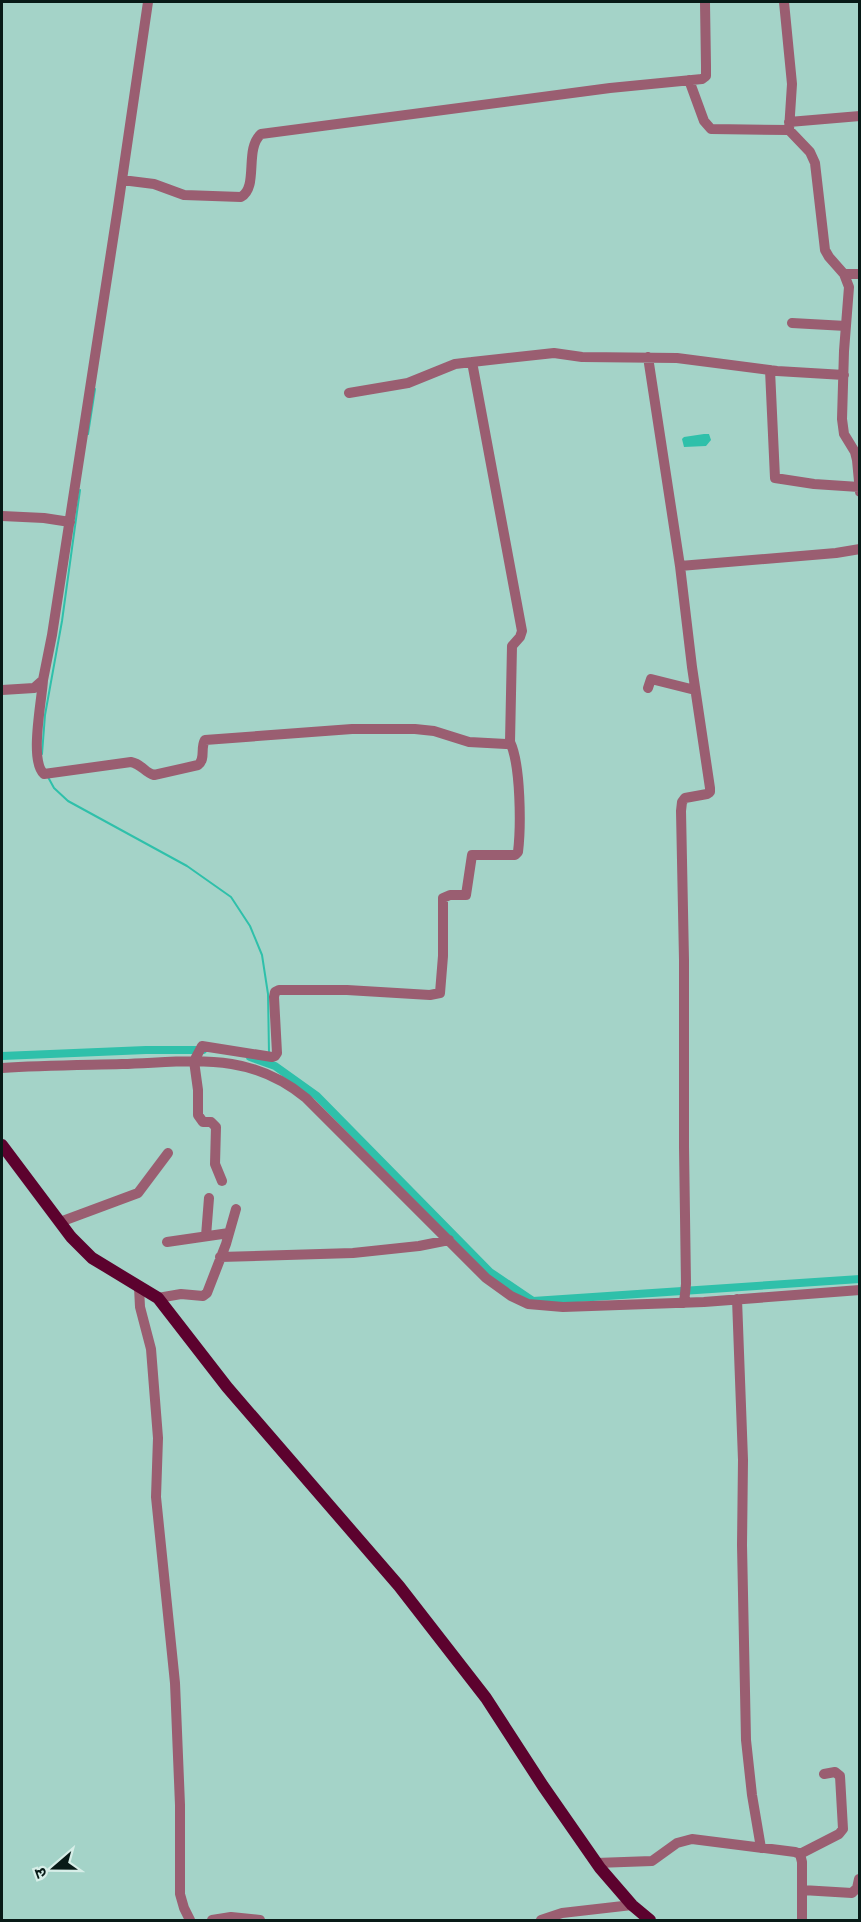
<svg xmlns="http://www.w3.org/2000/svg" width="861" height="1922" font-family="Signika,'Noto Sans Devanagari',sans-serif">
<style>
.water{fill:#2fc0aa}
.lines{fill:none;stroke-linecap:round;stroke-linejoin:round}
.stream{stroke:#2fc0aa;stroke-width:2}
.canal{stroke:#2fc0aa;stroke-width:8}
.minor{stroke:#9a5e71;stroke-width:10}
.major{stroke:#5c022e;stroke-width:12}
</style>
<rect width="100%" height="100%" fill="#a4d3c8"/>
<path class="water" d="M704,434H709L711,440L706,446L684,447L682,439L684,437Z"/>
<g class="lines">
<path class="stream" d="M88,434L95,389
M42,754L45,715L62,621L80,490
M48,777L54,788L68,801L187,866L231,897L250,926L262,955L268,994L269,1052"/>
<path class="canal" d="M2,1056L146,1050H203
M250,1057L275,1066L317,1096L490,1272L533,1301L860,1279"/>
<path class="minor" d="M784,2L792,84L789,130L810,152L815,163L825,250L829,257L844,274L849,287L844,351L842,419L844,434L855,452L857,460L860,492
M689,80L704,121L711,129L789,130
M789,122L860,116
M122,180L154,184L184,195L241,197C259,187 244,149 261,134L610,88L702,79L706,76V66L705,3
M844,274H860
M792,323L846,326
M648,357L680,566L692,667L710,788V792L707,794L685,798L682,802L681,811L684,960V1147L686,1284L684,1303
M770,370L775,478L814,484L859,487
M349,393L408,383L455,364L472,362
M2,516L44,518L70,522
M680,566L836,553L860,549
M43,680C42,700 29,761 44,774L131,762C142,764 145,773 154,775L198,765C206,759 200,748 205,740L352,729H415L434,731L469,742L506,744L510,742L512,646L520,637L522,631L472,362L554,353L582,357L677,358L777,371L844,375
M648,688L651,679L695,690
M2,690L34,688L43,680L52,635L118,207L148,2
M2,1068C41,1065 82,1065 122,1064C191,1062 248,1050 306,1098L486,1278L511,1296L528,1304L563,1307L704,1302L860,1290
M222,1181L215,1164L216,1127L211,1122H203L198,1115V1090L194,1061L202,1046L272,1057L275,1056L277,1053L274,997L275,992L279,990H347L430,995L440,993L443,956V898L450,895H466L472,855H515L518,852C521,827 521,765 510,742
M60,1222L138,1193L168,1153
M206,1236L209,1198
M167,1242L229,1233
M220,1257L353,1253L419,1246L449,1240
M139,1287L140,1307L151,1349L158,1438L156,1497L175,1683L180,1805V1894L184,1908L190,1920
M158,1298L181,1294L203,1296L207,1293L226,1244L236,1209
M737,1299L743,1460L742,1545L746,1740L752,1795L761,1848
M800,1854L839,1834L843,1829L840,1776L835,1772L824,1774
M596,1863L652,1861L677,1843L692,1839L795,1852L800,1854L802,1862V1920
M802,1890L852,1893L857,1888L859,1879
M212,1920L231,1917L260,1920
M541,1920L562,1913L632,1905"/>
<path class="major" d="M2,1145L71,1237L92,1258L158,1298L227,1387L399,1586L486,1698L543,1786L600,1868L632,1905L650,1920"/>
</g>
<rect width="861" height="1922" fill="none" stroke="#081a17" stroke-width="6"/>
<g transform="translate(54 1868) rotate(250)" stroke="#d7eee8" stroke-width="4.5" paint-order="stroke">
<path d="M0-4.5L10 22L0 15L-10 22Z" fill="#081a17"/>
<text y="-9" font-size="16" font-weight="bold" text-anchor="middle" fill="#081a17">उ</text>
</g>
</svg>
